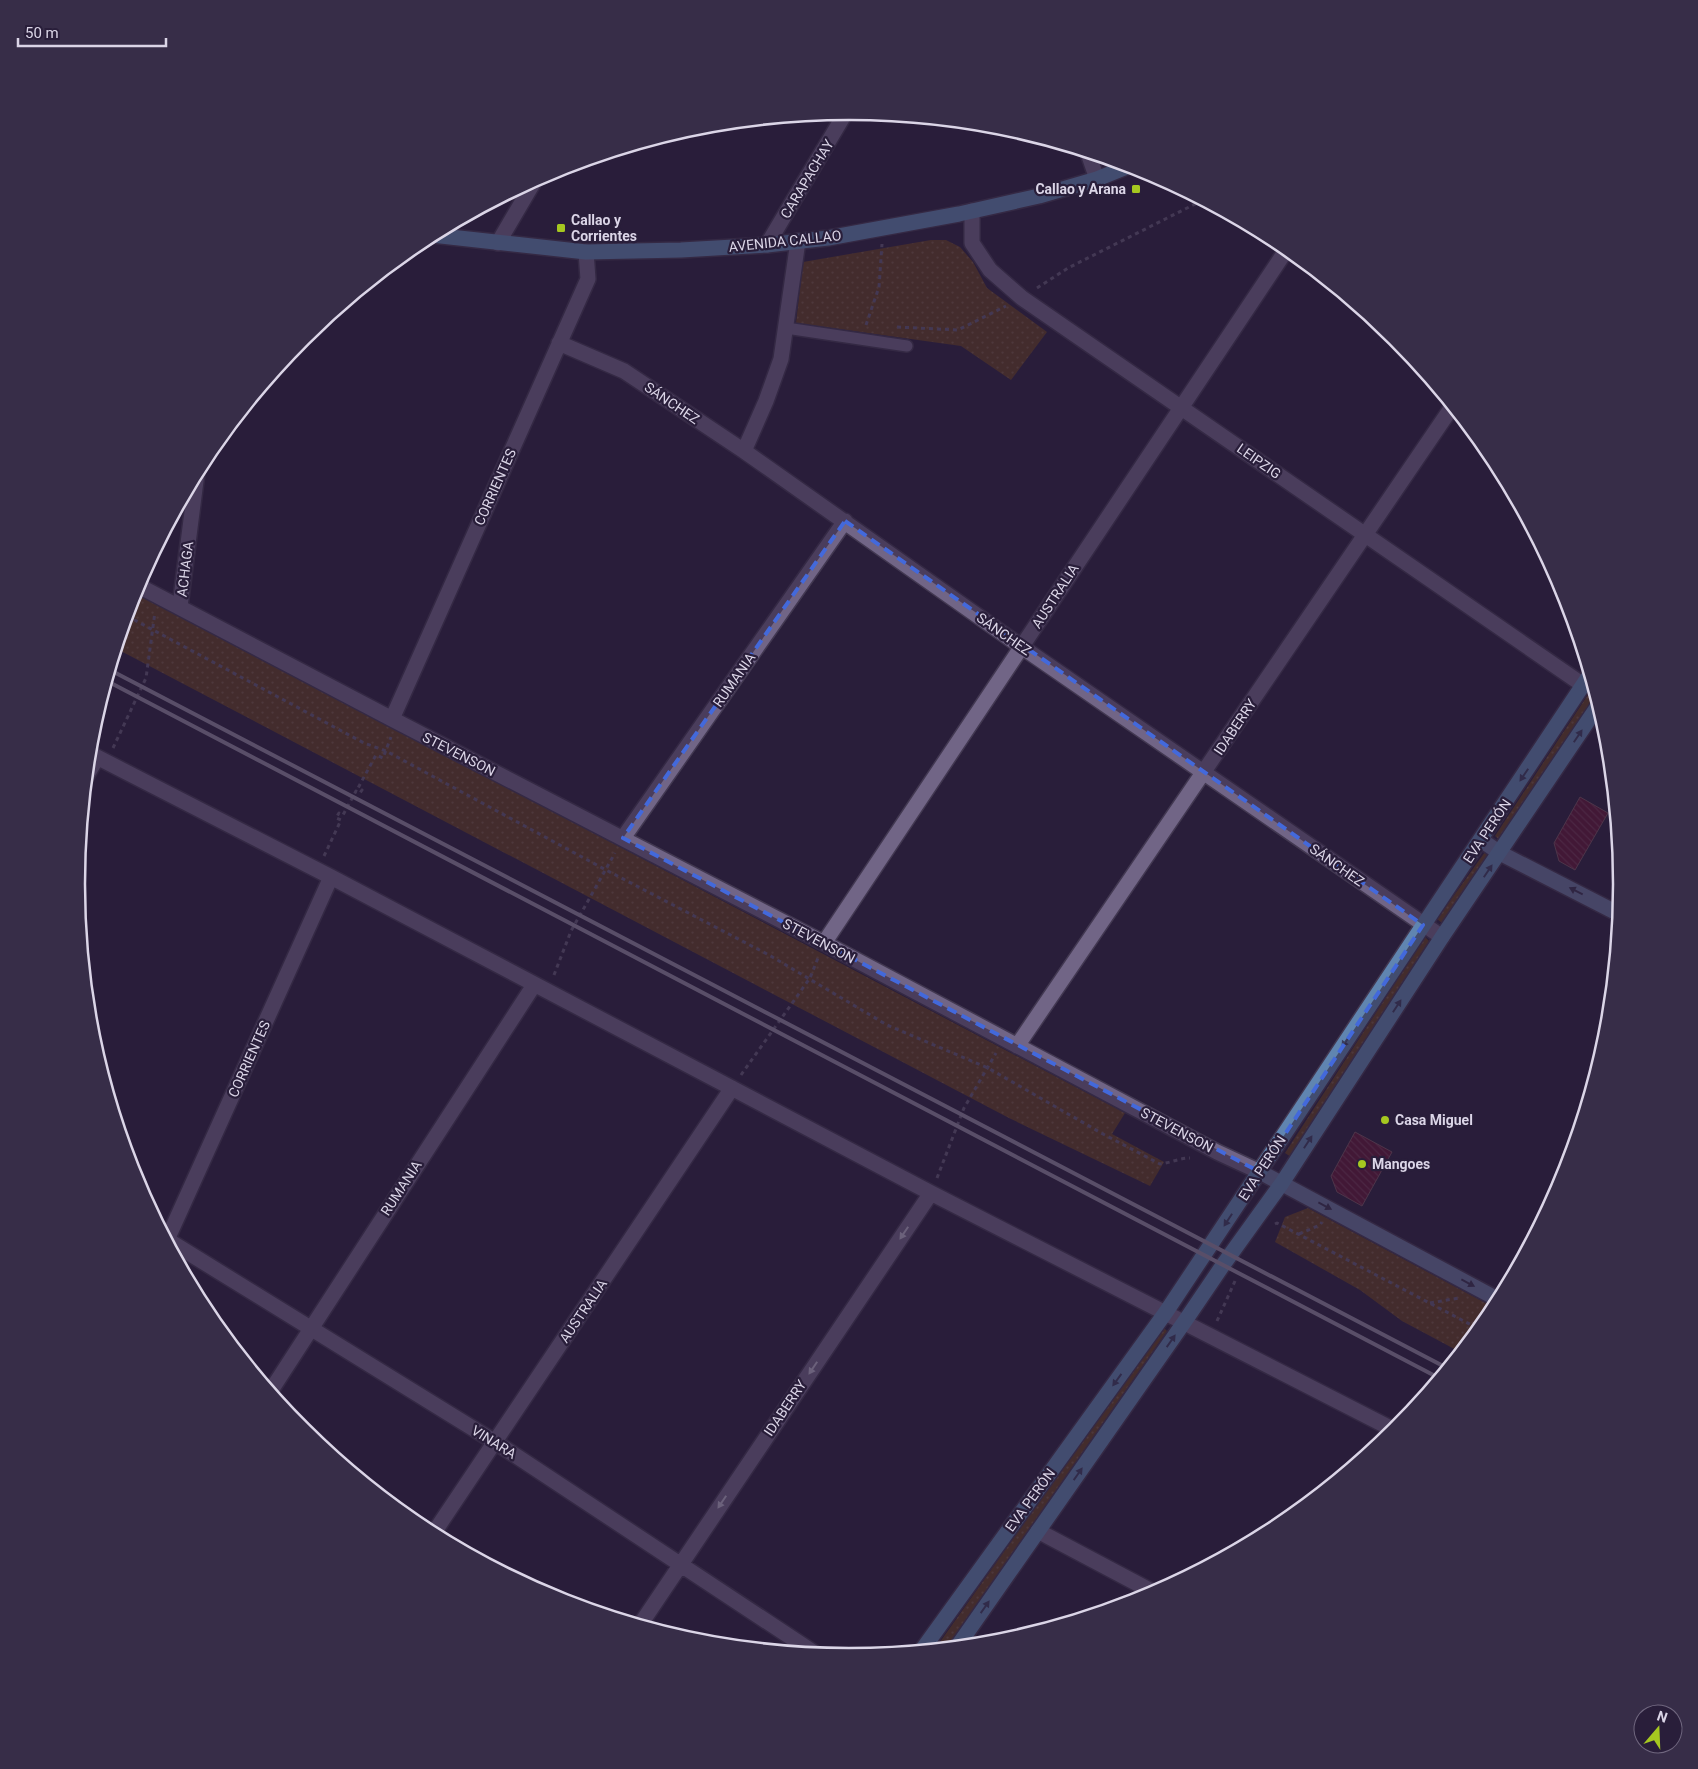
<svg xmlns="http://www.w3.org/2000/svg" width="1698" height="1769" font-family="Roboto,sans-serif">
<style>
.grass{fill:url(#grass-dots)}
.building{fill:url(#building-back-hatch);stroke:#78525d}
.lines{fill:none;stroke-linecap:round;stroke-linejoin:round}
.lane-casing{stroke:#423851;stroke-width:14}
.street-casing{stroke:#423851;stroke-width:18}
.secondary-casing{stroke:#423851;stroke-width:18}
.primary-casing{stroke:#423851;stroke-width:18}
.path{stroke:#635a73;stroke-width:3;stroke-dasharray:4 4;stroke-linecap:butt}
.lane{stroke:#716586;stroke-width:11}
.street{stroke:#716586;stroke-width:15}
.secondary{stroke:#68759b;stroke-width:15}
.primary{stroke:#6085b0;stroke-width:15}
.rail{stroke:#938ba1;stroke-width:4}
.oneway{fill:#3a3d5d}
.oneway2{fill:#362f4d}
.oneway3{fill:#bbb3ca}
.marked{fill:none;stroke:#4369db;stroke-width:4;stroke-dasharray:10 6;stroke-linejoin:round}
.poi-dot{fill:#a6c820;stroke:#291e3a;stroke-width:2}
.labels{text-anchor:middle;stroke-width:4.5;stroke-linejoin:round;paint-order:stroke}
.street-label{font-size:14px;fill:#dbd5e7;stroke:#291e3a}
.poi-label{font-size:14px;font-weight:bold;fill:#dbd5e7;stroke:#291e3a;text-anchor:start}
.rim{fill:none;stroke:#dbd5e7;stroke-width:2.5}
</style>
<defs>
<pattern id="grass-dots" width="8" height="8" patternUnits="userSpaceOnUse" patternTransform="scale(1.25)"><rect width="8" height="8" fill="#633f1e"/><path d="M2 2h.1M6 6h.1" fill="none" stroke="#795a3f" stroke-width="1.8" stroke-linecap="round"/></pattern>
<pattern id="building-back-hatch" width="6" height="6" patternUnits="userSpaceOnUse" patternTransform="scale(1.25)"><rect width="6" height="6" fill="#5f1231"/><path d="M-1 5l2 2M0 0l6 6M5-1l2 2" fill="none" stroke="#75344f"/></pattern>
</defs>
<rect width="100%" height="100%" fill="#291e3a"/>
<path class="grass" d="M931,240H946L960,247L973,262L987,288L1047,332L1011,380L961,346L796,323L803,262Z
M134,591L1125,1113L1112,1134L1164,1162L1150,1186L1009,1118L117,649Z
M1593,687L1596,697L1502,842L1495,836Z
M1485,852L1490,856L1442,923L1437,919Z
M1425,937L1429,941L1291,1157L1285,1153Z
M1308,1208L1495,1308L1491,1314L1460,1352L1402,1321L1360,1290L1275,1242L1285,1217Z
M1163,1327L1167,1331L946,1648L935,1649Z"/>
<path class="building" d="M1580,797L1608,813L1575,870L1559,861L1554,843Z
M1355,1132L1392,1152L1362,1206L1337,1192L1331,1176Z"/>
<g class="lines">
<g class="lane-casing">
<path id="lane" d="M786,328L907,346"/>
</g>
<g class="street-casing">
<path id="street" d="M1088,153L1097,179
M972,211V243L990,270L1022,298L1583,685
M498,243L535,180
M767,245L846,112
M559,343L624,371L744,451L1022,647L1442,937
M744,451L766,401L781,359L798,241
M137,585L392,719L824,943L1217,1152L1260,1172
M180,606L197,473
M392,719L588,279L586,252
M89,753L331,877L931,1193L1396,1431
M87,775L97,758
M623,838L845,521
M824,943L1287,249
M1017,1046L1452,407
M166,1239L495,1442L816,1654
M167,1240L331,877
M270,1392L534,985
M1038,1531L1155,1593
M433,1534L732,1088
M640,1625L931,1193"/>
</g>
<g class="secondary-casing">
<path id="secondary" d="M1481,840L1500,853L1619,914
M1260,1172L1499,1300"/>
</g>
<g class="primary-casing">
<path id="primary" d="M432,235L586,252L681,250L767,245L828,238L959,214L1039,196L1097,179L1129,166
M957,1647L1185,1321L1223,1265L1282,1183L1442,937L1598,706
M922,1650L1166,1312L1589,676"/>
</g>
<path class="path" d="M1037,288L1068,268L1201,201
M866,325L879,287L882,244
M897,327L958,330L1006,306
M127,616L364,743L386,751L606,870L769,955L887,1025L988,1068L1103,1134L1160,1164C1170,1163 1180,1158 1190,1158
M113,748L146,678L155,612
M324,856L341,820L336,818L339,813L343,815L356,791L360,793L362,790L358,788L376,755L383,758L391,737
M554,975L571,931L615,853
M741,1075L810,978L818,958
M937,1178L964,1108L996,1053
M1275,1224L1277,1223L1479,1329
M1299,1234L1320,1225L1322,1222
M1430,1303L1459,1298
M1217,1321L1235,1281"/>
<use href="#lane" class="lane"/>
<use href="#street" class="street"/>
<use href="#secondary" class="secondary"/>
<use href="#primary" class="primary"/>
<path class="rail" d="M110,670L1447,1368
M107,681L1439,1378"/>
</g>
<defs><path id="oneway-solid" d="M-6-.8H1V-3.2L6.5 0L1 3.2V.8H-6Z" transform="scale(1.25)"/></defs>
<g class="oneway">
<use href="#oneway-solid" transform="translate(1578 736) rotate(-56)"/>
<use href="#oneway-solid" transform="translate(1524 775) rotate(124)"/>
<use href="#oneway-solid" transform="translate(1488 871) rotate(-56)"/>
<use href="#oneway-solid" transform="translate(1397 1006) rotate(-57)"/>
<use href="#oneway-solid" transform="translate(1346 1041) rotate(123)"/>
<use href="#oneway-solid" transform="translate(1308 1142) rotate(-57)"/>
<use href="#oneway-solid" transform="translate(1228 1220) rotate(123)"/>
<use href="#oneway-solid" transform="translate(1171 1341) rotate(-55)"/>
<use href="#oneway-solid" transform="translate(1117 1380) rotate(126)"/>
<use href="#oneway-solid" transform="translate(1078 1474) rotate(-55)"/>
<use href="#oneway-solid" transform="translate(985 1607) rotate(-55)"/>
</g>
<g class="oneway2">
<use href="#oneway-solid" transform="translate(1576 891) rotate(-153)"/>
<use href="#oneway-solid" transform="translate(1325 1206) rotate(28)"/>
<use href="#oneway-solid" transform="translate(1468 1283) rotate(28)"/>
</g>
<g class="oneway3">
<use href="#oneway-solid" transform="translate(904 1233) rotate(124)"/>
<use href="#oneway-solid" transform="translate(813 1368) rotate(124)"/>
<use href="#oneway-solid" transform="translate(722 1502) rotate(124)"/>
</g>
<path d="M0 0H1698V1769H0ZM845,521L1423,925L1260,1172L623,838Z" fill="#291e3a" fill-opacity=".55" fill-rule="evenodd"/>
<path class="marked" d="M845,521L1423,925L1260,1172L623,838Z"/>
<g class="poi-dot">
<rect x="1131" y="184" width="10" height="10" rx="2.5"/>
<rect x="556" y="223" width="10" height="10" rx="2.5"/>
<circle cx="1385" cy="1120" r="5"/>
<circle cx="1362" cy="1164" r="5"/>
</g>
<g class="labels">
<g class="street-label">
<text transform="translate(807 179) rotate(-59)" y="5">CARAPACHAY</text>
<text transform="translate(785 241) rotate(-6)" y="5">AVENIDA CALLAO</text>
<text transform="translate(672 403) rotate(34)" y="5">SÁNCHEZ</text>
<text transform="translate(1259 461) rotate(35)" y="5">LEIPZIG</text>
<text transform="translate(495 487) rotate(-66)" y="5">CORRIENTES</text>
<text transform="translate(185 569) rotate(-83)" y="5">ACHAGA</text>
<text transform="translate(1055 596) rotate(-57)" y="5">AUSTRALIA</text>
<text transform="translate(1004 634) rotate(35)" y="5">SÁNCHEZ</text>
<text transform="translate(734 680) rotate(-55)" y="5">RUMANIA</text>
<text transform="translate(1235 727) rotate(-56)" y="5">IDABERRY</text>
<text transform="translate(459 754) rotate(27)" y="5">STEVENSON</text>
<text transform="translate(1487 831) rotate(-56)" y="5">EVA PERÓN</text>
<text transform="translate(1337 865) rotate(35)" y="5">SÁNCHEZ</text>
<text transform="translate(819 941) rotate(28)" y="5">STEVENSON</text>
<text transform="translate(249 1059) rotate(-66)" y="5">CORRIENTES</text>
<text transform="translate(1177 1130) rotate(28)" y="5">STEVENSON</text>
<text transform="translate(1262 1168) rotate(-57)" y="5">EVA PERÓN</text>
<text transform="translate(401 1188) rotate(-57)" y="5">RUMANIA</text>
<text transform="translate(583 1311) rotate(-56)" y="5">AUSTRALIA</text>
<text transform="translate(785 1408) rotate(-56)" y="5">IDABERRY</text>
<text transform="translate(494 1442) rotate(32)" y="5">VINARA</text>
<text transform="translate(1030 1500) rotate(-54)" y="5">EVA PERÓN</text>
</g>
<g class="poi-label">
<text x="1126" y="194" text-anchor="end">Callao y Arana</text>
<text x="571" y="225">Callao y<tspan x="571" dy="16">Corrientes</tspan></text>
<text x="1395" y="1125">Casa Miguel</text>
<text x="1372" y="1169">Mangoes</text>
</g>
</g>
<path d="M0 0H1698V1769H0ZM85 884a764 764 0 1 1 1528 0a764 764 0 1 1-1528 0Z" fill="#372d48" fill-rule="evenodd"/>
<path class="rim" d="M85 884a764 764 0 1 1 1528 0a764 764 0 1 1-1528 0Z"/>
<g transform="translate(1658 1729) rotate(19)"><circle r="24" fill="#291e3a" stroke="#70677f"/>
<path d="M0-4L9 19L0 12L-9 19Z" fill="#a6c820"/>
<text y="-8" font-size="14" font-weight="bold" text-anchor="middle" fill="#dbd5e7">N</text>
</g>
<path d="M18 38v8h148v-8" fill="none" stroke="#dbd5e7" stroke-width="2.5"/>
<text x="25" y="38" font-size="15" fill="#dbd5e7" stroke="#291e3a" stroke-width="4" paint-order="stroke">50 m</text>
</svg>
